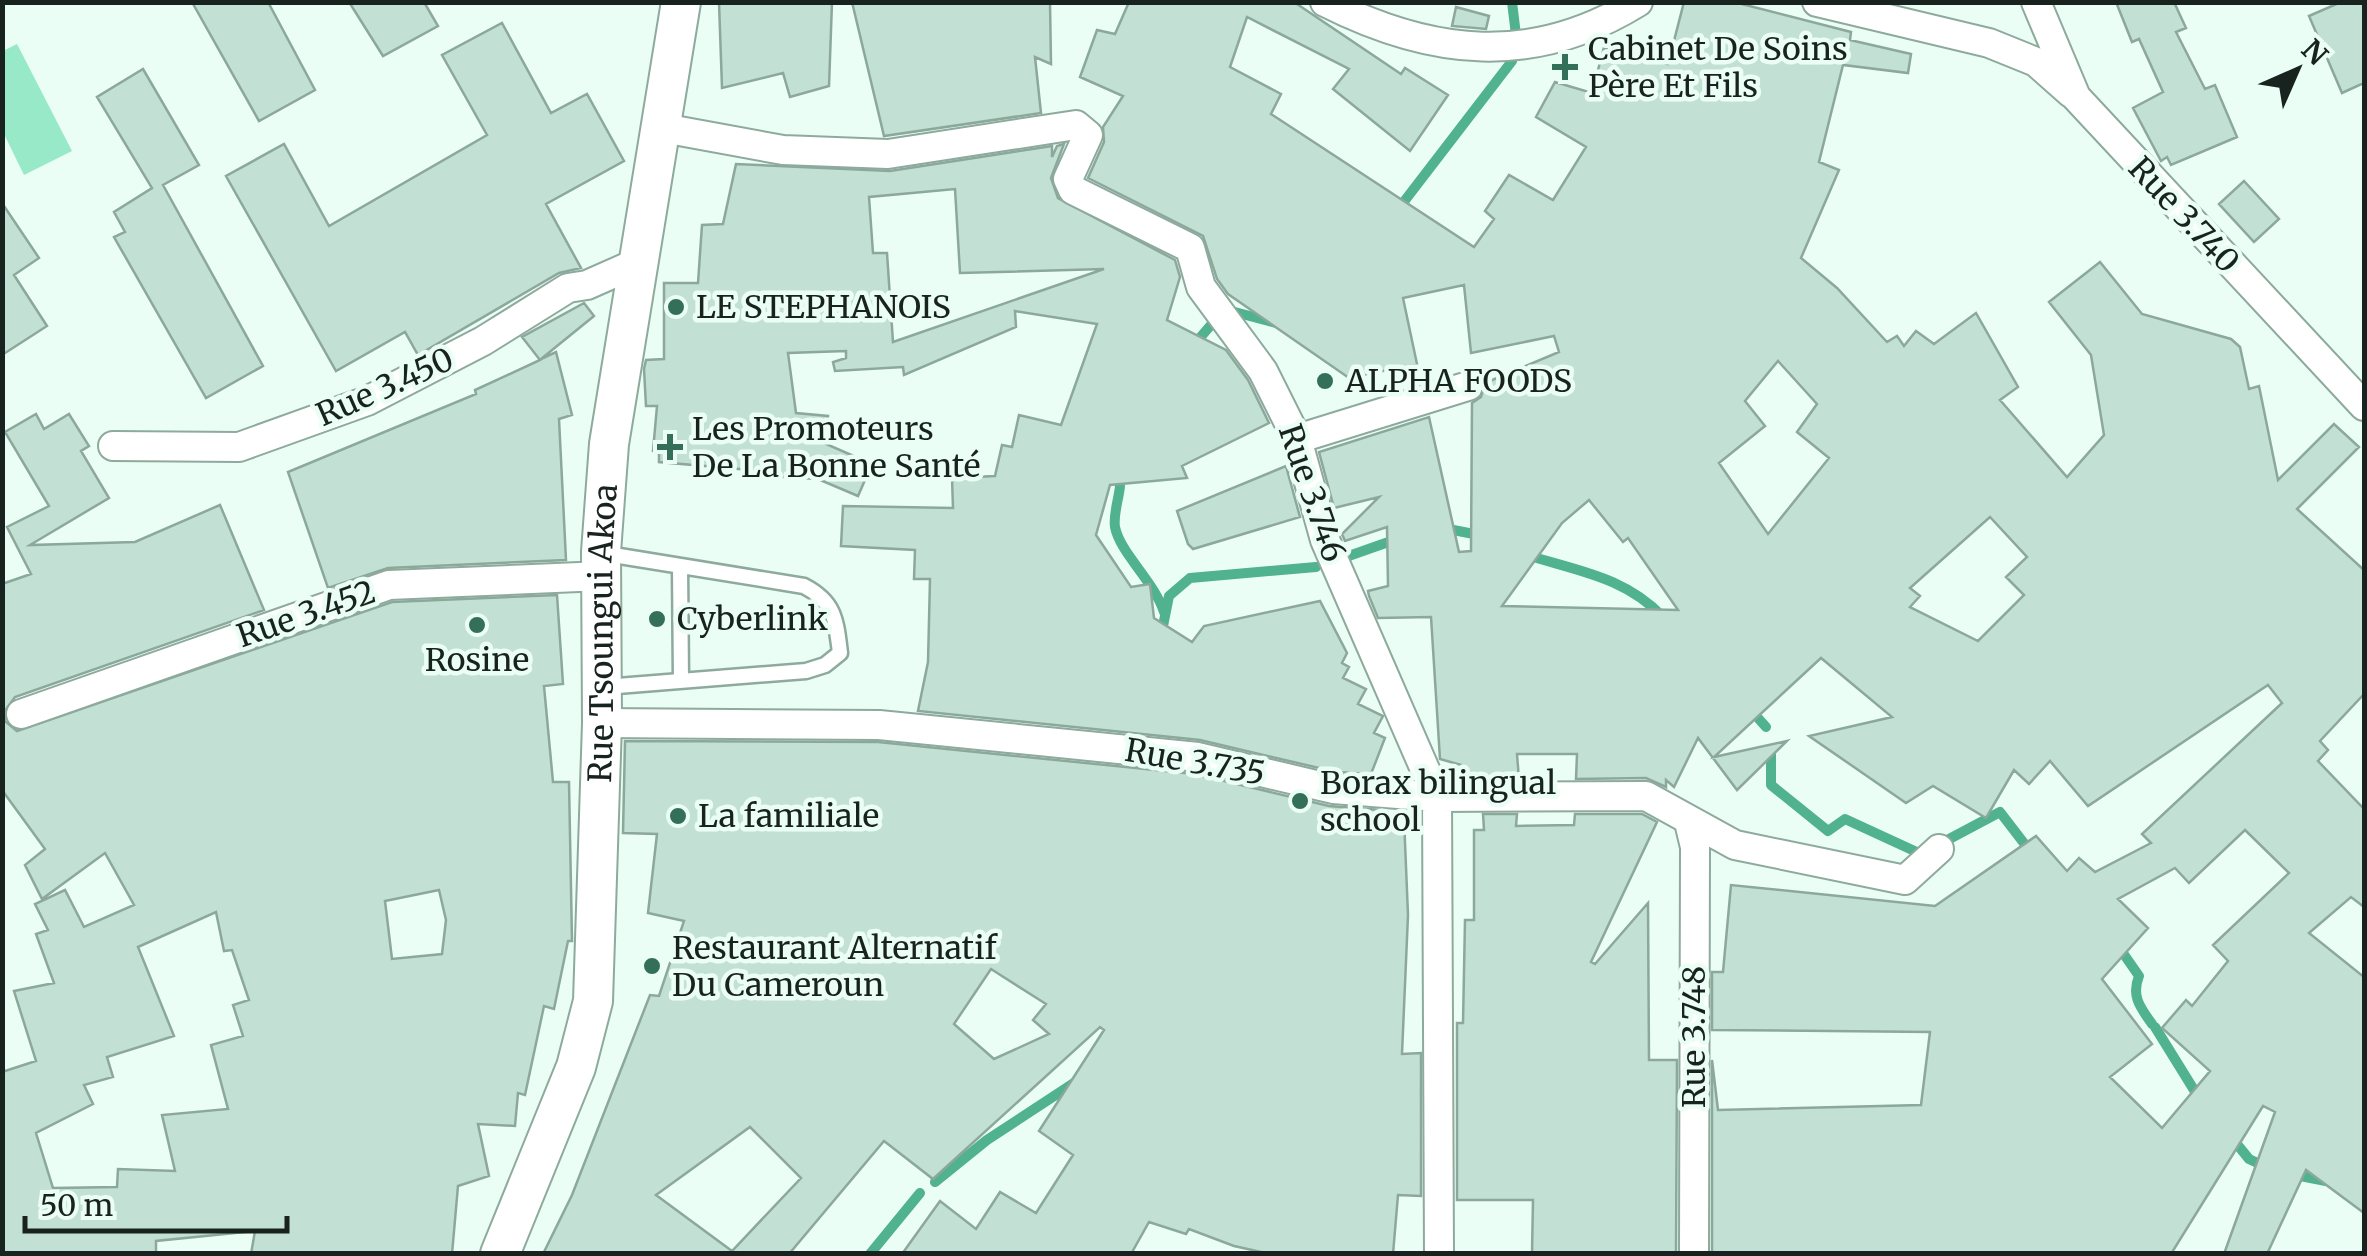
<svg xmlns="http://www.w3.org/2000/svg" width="2367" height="1256" font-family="Merriweather,serif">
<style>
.green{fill:#97e9c8}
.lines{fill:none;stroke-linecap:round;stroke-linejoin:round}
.stream{stroke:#50b28f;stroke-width:10}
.building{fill:#c2e0d3;stroke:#8ba89b;stroke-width:2.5;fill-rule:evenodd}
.service-casing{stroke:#8daa9d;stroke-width:19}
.minor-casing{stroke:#8daa9d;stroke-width:32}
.secondary-casing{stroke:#8daa9d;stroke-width:42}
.service{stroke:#fff;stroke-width:14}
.minor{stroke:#fff;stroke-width:28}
.secondary{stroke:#fff;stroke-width:38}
.poi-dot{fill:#346f5a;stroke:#ebfef6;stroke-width:4}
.labels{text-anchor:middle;stroke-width:9;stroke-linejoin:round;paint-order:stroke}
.poi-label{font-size:32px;fill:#18231f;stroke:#ebfef6;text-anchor:start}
.street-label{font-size:32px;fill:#18231f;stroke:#ebfef6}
</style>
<rect width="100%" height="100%" fill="#ebfef6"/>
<path class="green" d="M17,44L72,151L24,175L3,132V51Z"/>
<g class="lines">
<path class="stream" d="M1396,212L1512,61L1516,35L1512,2
M1227,310L1280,324
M1192,347L1217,318
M1120,486C1119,498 1113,515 1115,527C1120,553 1154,581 1164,612
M1443,528L1484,536
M1527,555C1578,571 1625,577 1663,617
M1343,558L1397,539
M1161,636L1169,596L1190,578L1316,567
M1750,709L1766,727
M1771,751V785L1828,831L1845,819L1921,854L2000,812L2033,855
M2116,943L2139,976C2131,996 2140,1007 2152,1024
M2155,1027L2199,1098
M2232,1138L2249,1159L2268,1168
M2290,1174L2326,1181
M935,1182L987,1140L1077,1081
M870,1254L920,1193"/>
</g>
<path class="building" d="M192,2H268L315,90L259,121Z
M349,2H424L438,26L383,56Z
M719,2H832L829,86L790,97L783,73L722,88Z
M852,2H1050L1051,64L1035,57L1041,113L884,136Z
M1129,2H1294L1401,74L1405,68L1448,95L1410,151L1333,89L1349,69L1247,17L1230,67L1281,94L1271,114L1474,247L1494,219L1485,211L1509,175L1553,200L1586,147L1536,117L1555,82L1592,93L1604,47L1668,64L1684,2H1734L1851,32L1850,40L1911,54L1908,73L1843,65L1819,162L1839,170L1801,258L1837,288L1887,342L1897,336L1904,346L1916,331L1934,344L1976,313L2018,387L2000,400L2067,477L2104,435L2091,355L2049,302L2100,262L2142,314L2231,339L2240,347L2249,389L2259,386L2278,480L2334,424L2359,447L2297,509L2364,570V694L2320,741L2328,750L2318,761L2364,809V907L2351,897L2309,933L2364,977V1213L2306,1170L2267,1254H2224L2275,1112L2263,1106L2171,1254H1712V1060L1718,1110L1921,1105L1930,1032L1712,1030V972H1723L1731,885L1935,906L2036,836L2067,871L2079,858L2095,872L2151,843L2142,834L2282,703L2268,685L2088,806L2050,761L2029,784L2014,770L1986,818L1933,786L1906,803L1809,736L1892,717L1821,658L1714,757L1787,741L1737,790L1698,738L1674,787L1666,780V787L1646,778L1576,779L1577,754H1517L1519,779L1461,777V765L1440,759L1431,617L1378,618L1369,596L1368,591L1388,586L1387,527L1345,541L1342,534L1379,497L1334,508L1319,452L1429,417L1459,552L1471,551L1472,403L1481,397L1485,383L1559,352L1554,336L1471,353L1464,285L1403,298L1417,364L1349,378L1228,294L1217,279L1203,236L1088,178L1104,142L1103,127L1123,96L1080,77L1097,30L1115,34ZM1778,361L1817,404L1797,432L1829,458L1768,534L1719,463L1765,426L1745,401ZM1589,500L1623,542L1628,538L1678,610L1502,606L1562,523ZM1990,517L2027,557L2006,577L2024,595L1978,641L1910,607L1920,596L1910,588ZM2245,830L2289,873L2213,945L2228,961L2192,1006L2186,1000L2162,1028L2210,1071L2162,1128L2110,1077L2152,1044L2102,979L2148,928L2118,899L2175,868L2189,883Z
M2116,2H2174L2186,28L2176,32L2205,89L2215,85L2237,137L2171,165L2167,157L2161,161L2133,108L2163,92L2139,39L2132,42Z
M2341,2H2364V83L2342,93L2309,16Z
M1456,7L1489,16L1486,29L1452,26Z
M502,23L551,113L587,94L624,161L546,204L581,268L559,273L418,355L405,332L336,371L226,176L284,144L329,226L487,135L442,55Z
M143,69L199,165L163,185L263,366L206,398L114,237L125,232L114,212L152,188L97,97Z
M1064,144L1051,178L1058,198L1175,260L1180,277L1167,320L1226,350L1248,380L1269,423L1182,466L1187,478L1110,485L1096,535L1131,587L1150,584L1154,618L1192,642L1204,626L1320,601L1347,653L1342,663L1349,667L1343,678L1366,689L1358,704L1383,716L1374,733L1385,738L1371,774L1336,772L1200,740L918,711L928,662L930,579H914L915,550L841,546L843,506L953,508L952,478L995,476L1002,445L1012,447L1019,415L1061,425L1097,324L1015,311L1016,327L904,375L903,367L835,371L833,362L846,358V351L788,353L796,413L828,416L826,444L872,464L858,496L818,479L750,475V470L659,462V452L653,451L657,406H646L644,369L646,360L664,359V283H698L702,225L723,224L736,164L890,171L1052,146V157L1057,146ZM955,189L960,273L1104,269L893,342L887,253H873L869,197Z
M2244,181L2279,219L2254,242L2219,204Z
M2,203L39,258L14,275L47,326L2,355Z
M584,303L594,316L541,359L556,352L572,415L559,419L566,560L388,568L328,588L288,472L476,394L475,390L540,360L522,337Z
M36,414L44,429L69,414L89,446L81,451L109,498L30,545L135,542L220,505L264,610L15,697L4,712L5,721L17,731L392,602L557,595L563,684L544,686L553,782H569L572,941H568L554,1009L544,1006L525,1095L518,1093L515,1126L478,1124L489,1176L458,1186L452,1254H251L255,1231L156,1241V1254H2V1072L36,1061L14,991L54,983L36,934L48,930L35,904L65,890L84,927L134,905L105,853L42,899L25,865L45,849L2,790V584L31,574L7,527L49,506L5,432ZM439,890L446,920L442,954L392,959L385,901ZM216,912L224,951L232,950L249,1000L233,1005L243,1036L211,1045L228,1109L162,1115L175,1171L118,1169L117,1187L53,1188L36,1133L93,1104L84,1085L113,1077L107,1057L174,1036L138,947Z
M1286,466L1300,517L1193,549L1188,544L1177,511Z
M625,741L878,742L1195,774L1329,806L1380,810V818H1404L1408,915L1402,1054L1421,1053V1196L1398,1195L1393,1254H1270L1234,1246L1189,1229L1186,1234L1149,1222L1131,1254H902L940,1201L976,1229L1000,1192L1036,1213L1073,1155L1039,1131L1104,1030L1100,1027L933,1179L884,1141L789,1254H543L572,1195L650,995L659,996L684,921L648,913L657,834L623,833ZM991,969L1046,1004L1033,1020L1049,1034L994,1059L954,1024ZM750,1127L801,1178L732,1251L656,1195Z
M1483,814H1517L1516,826L1574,825L1575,814H1642L1657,822L1591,962L1595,964L1648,903L1649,1060H1677L1676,1254H1532L1533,1200H1457V1023H1463L1465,920H1474V830H1484Z"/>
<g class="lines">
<g class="service-casing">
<path id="service" d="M601,553L804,586C835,602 836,620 840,653L825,665L806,671L605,687
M680,566L681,681"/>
</g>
<g class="minor-casing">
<path id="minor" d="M1325,2C1432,56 1533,67 1638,2
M1817,2L1989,43L2036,62L2071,93
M2036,2L2076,97L2364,406
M663,128L783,150L888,154L1076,125L1088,135L1068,179L1073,190L1190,248L1201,287L1263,371L1297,439L1325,540L1437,797L1439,1254
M1297,439L1468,386
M113,446L239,447L367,401L483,341L568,288L587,285L639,262
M21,714L389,585L603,576
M602,723L879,725L1198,757L1333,789L1437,797L1646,796L1735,845L1905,880L1939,849
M1689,822L1695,847L1694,1254"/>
</g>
<g class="secondary-casing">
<g id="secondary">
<path id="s1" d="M500,1254L576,1067L593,1001L602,723L601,552L609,444L681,2"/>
</g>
</g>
<use href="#service" class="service"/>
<use href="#minor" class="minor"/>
<use href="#secondary" class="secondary"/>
</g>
<g class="poi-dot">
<path d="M1560 52h10v10h10v10h-10v10h-10v-10h-10v-10h10z"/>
<circle cx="676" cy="307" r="10"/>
<circle cx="1325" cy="381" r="10"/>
<path d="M665 432h10v10h10v10h-10v10h-10v-10h-10v-10h10z"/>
<circle cx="657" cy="619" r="10"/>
<circle cx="477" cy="625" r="10"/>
<circle cx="1300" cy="801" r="10"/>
<circle cx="678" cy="816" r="10"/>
<circle cx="652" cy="966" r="10"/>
</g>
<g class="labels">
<g class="poi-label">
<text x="1588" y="60">Cabinet De Soins<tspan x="1588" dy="37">Père Et Fils</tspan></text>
<text x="696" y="318">LE STEPHANOIS</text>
<text x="1345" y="392">ALPHA FOODS</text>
<text x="692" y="440">Les Promoteurs<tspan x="692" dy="37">De La Bonne Santé</tspan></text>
<text x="677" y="630">Cyberlink</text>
<text x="477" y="671" text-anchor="middle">Rosine</text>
<text x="1320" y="794">Borax bilingual<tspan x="1320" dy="37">school</tspan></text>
<text x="698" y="827">La familiale</text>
<text x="672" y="959">Restaurant Alternatif<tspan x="672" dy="37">Du Cameroun</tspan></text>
</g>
<g class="street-label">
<text transform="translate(2184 215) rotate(47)" y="11">Rue 3.740</text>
<text transform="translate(385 387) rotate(-24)" y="11">Rue 3.450</text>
<text transform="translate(1312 493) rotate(71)" y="11">Rue 3.746</text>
<text transform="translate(306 614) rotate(-19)" y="11">Rue 3.452</text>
<text dy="11" stroke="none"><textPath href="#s1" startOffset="638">Rue Tsoungui Akoa</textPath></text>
<text transform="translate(1195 762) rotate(10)" y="11">Rue 3.735</text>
<text transform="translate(1694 1037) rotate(-90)" y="11">Rue 3.748</text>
</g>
</g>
<rect width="2367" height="1256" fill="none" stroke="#18231f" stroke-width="10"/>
<g transform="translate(2297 70) rotate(45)" stroke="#ebfef6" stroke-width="8" paint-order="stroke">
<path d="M0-8L18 38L0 25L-18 38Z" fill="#18231f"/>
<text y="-15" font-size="28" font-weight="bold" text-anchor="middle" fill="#18231f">N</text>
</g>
<path d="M25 1216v15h262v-15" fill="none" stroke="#18231f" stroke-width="5"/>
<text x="40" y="1216" font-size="30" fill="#18231f" stroke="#ebfef6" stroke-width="8" paint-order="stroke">50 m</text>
</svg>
